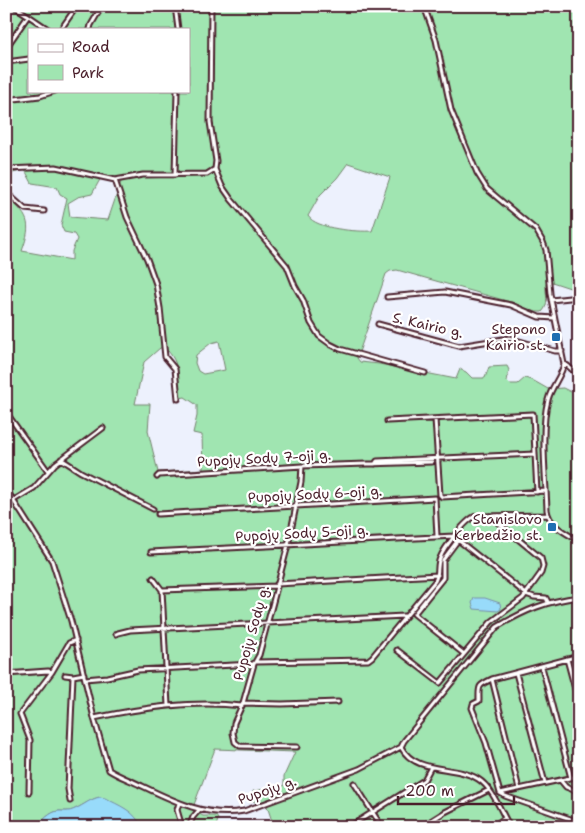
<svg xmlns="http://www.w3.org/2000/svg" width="585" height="833" font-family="'Shantell Sans',sans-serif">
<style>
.green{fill:#a0e5b1;stroke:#75826e;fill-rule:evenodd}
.water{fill:#98dbfa;stroke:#7990a7}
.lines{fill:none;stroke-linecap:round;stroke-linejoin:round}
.street-casing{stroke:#4a1f2b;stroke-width:7}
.street{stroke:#fff;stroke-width:3}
.poi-dot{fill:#1f6fb2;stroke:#fff;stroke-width:2}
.labels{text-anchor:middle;stroke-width:4.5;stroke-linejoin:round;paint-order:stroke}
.street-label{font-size:14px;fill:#4a1f2b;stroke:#fff}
.poi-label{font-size:14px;fill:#4a1f2b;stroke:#fff;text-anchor:end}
</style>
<rect width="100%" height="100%" fill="#edf1fd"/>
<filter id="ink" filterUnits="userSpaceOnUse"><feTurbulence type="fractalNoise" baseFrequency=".02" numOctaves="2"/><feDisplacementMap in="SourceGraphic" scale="10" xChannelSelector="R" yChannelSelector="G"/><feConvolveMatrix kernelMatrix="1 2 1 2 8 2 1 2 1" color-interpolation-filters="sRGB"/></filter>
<g filter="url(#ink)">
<path class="green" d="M6,6H579V291L552,282L546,284C545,294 550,304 542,312H536L514,303L397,270L390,271L386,274L357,358L360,362L379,364L456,379L460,369L466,372L472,378H485L489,367L507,366L509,370L507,381L510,384H518L525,378L534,381L548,389L563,388L573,393L579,390V827H274L267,806L253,801V791L284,786V776L295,752L215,749L192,810L203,816H216L218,819L216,827H141C135,810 115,804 100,797C90,799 84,805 75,809C69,812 65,811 59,811C51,811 42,821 36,827H6V195C28,217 33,221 22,251L72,260V251L77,239L74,234L64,232L61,225L67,198L60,194L57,187L32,183L25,170L13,173L6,176ZM29,29H189V91H29ZM348,163L390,177L372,231C357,232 316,229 308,216L320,195L337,178ZM103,174L122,179L108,220L70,217L68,203L78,197L92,194ZM219,341L225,370L203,374L198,371L195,363L196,355L211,343ZM160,348H165C181,363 177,377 180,398L185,397L197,405V416L193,433L202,435L203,469L158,472L148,431L150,404H135L144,362Z"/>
<path class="water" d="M474,598H485L500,603L501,609L498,611L474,609L472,603Z
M100,797L105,798C118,805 136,811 141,827H36C42,821 51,811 59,811C65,811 69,812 75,809C84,805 90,799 100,797Z"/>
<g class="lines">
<g class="street-casing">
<path id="street" d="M14,6L48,29
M91,6L98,12
M175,6L178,29
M424,6L436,40L451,110L477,173L487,189L536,230L543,242L546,250L550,294L564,364C561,377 551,387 548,400C540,430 546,478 547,510C549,526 566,533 579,541
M61,29L77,6
M90,29L91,25L102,6
M6,48L28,16
M6,62L29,59
M6,100L40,96L55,91
M6,169L56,167L115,180L143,175L207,174L215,169L216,161L210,122L211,6
M215,169L222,186L231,199L287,266L295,286L303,300L311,323L319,336L330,344L340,349L425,373
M175,175L177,91
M115,180L127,217L147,259L156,284L160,308L165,357L175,369L178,399
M6,192L25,209L44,211
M387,297L445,292L511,305L539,317L554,318
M551,300L579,297
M378,324L459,346L509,338L555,351H562
M564,364L568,366L579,376
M6,412L48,471
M435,419L440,495L442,497L546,491
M387,421L533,414L537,492
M61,459L81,472L153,509
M375,464L377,461L535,454
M157,477L159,475L302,466L432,462
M6,489L52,561L71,621L94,718L109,770C118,776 130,780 140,785C173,801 207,818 244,811L359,769L401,747L404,741L497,627C525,610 547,601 579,597
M14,500L34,488L55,464L103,428
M158,514L435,498L437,536
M458,540L443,560V578L414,614L464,654
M458,540L526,594L534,597L546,598L548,602
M151,552L454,536
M153,578L162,590L168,706
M277,584L438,575
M162,590L276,586
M116,634L118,633L130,630L404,616
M397,650L440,683L491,622L523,598L541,573L543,566L541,558L490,516
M567,659L579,704
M256,662L368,660L372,657L435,581C440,572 436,566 440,558C444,548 466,519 476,516L548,515
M542,667L571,778
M516,673L545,783
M6,674L48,671L52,672
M65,675L73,676L84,674
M85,679L107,677L138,670L253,664
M492,679L519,789
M243,703L282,704L338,702
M94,718C141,708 193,700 242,706
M297,747L240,746L235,742L233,733L234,723L243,703L254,664L259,655L288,545L301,482L302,466
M401,747C416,775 454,764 478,779C493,788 501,812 510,827
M561,781L566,787L579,792
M354,783L382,827
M29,792L30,740L20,714L52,672L69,643L76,640
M500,793L486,743L472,708L473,704L479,701C479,686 477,686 492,679L579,656
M500,793L505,796L579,822
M500,793L579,776
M70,801L68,789L73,676
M179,803L177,810L182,827
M189,827L193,817L199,810
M349,827L424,780L431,767
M421,827L445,812L489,790
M492,827L505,818"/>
</g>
<use href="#street" class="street"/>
</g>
</g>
<g class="poi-dot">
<rect x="551" y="332" width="10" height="10" rx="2.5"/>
<rect x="547" y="522" width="10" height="10" rx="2.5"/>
</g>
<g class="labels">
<g class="street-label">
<text transform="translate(428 325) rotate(13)" y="5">S. Kairio g.</text>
<text transform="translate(264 458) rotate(-3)" y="5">Pupojų Sodų 7-oji g.</text>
<text transform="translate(315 494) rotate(-3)" y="5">Pupojų Sodų 6-oji g.</text>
<text transform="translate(302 533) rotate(-3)" y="5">Pupojų Sodų 5-oji g.</text>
<text transform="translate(251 633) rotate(-74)" y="5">Pupojų Sodų g.</text>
<text transform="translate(267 790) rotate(-19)" y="5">Pupojų g.</text>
</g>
<g class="poi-label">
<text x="546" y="334">Stepono<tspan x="546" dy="16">Kairio st.</tspan></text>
<text x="542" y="524">Stanislovo<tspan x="542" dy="16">Kerbedžio st.</tspan></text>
</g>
</g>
<rect width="585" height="833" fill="none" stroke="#fff" stroke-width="25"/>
<rect x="12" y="12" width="560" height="808" fill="none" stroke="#4a1f2b" stroke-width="2" filter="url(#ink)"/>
<rect x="28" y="28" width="162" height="65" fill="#ffffff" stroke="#b7a5aa"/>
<rect x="38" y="44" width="25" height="8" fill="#ffffff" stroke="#b7a5aa"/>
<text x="72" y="52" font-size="15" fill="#4a1f2b">Road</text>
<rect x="38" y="65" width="25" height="15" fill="#a0e5b1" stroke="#b7a5aa"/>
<text x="72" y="78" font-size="15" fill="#4a1f2b">Park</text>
<path d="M398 796v8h116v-8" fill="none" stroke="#4a1f2b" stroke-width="2.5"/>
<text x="405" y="796" font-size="15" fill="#4a1f2b" stroke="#ffffff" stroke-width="4" paint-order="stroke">200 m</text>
</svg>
